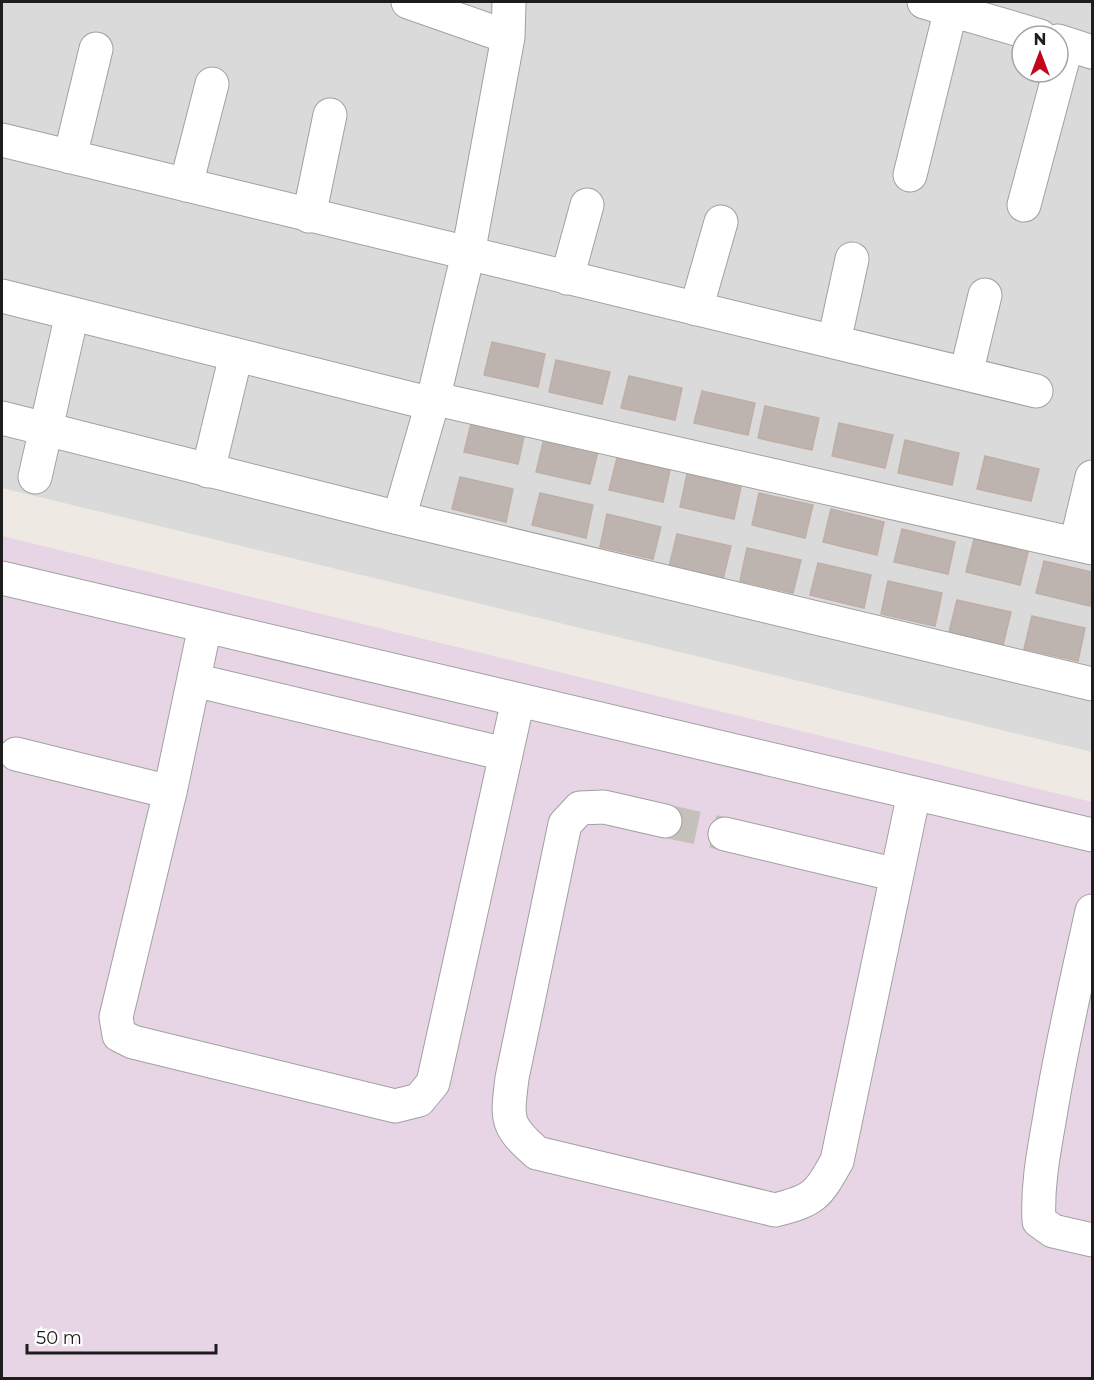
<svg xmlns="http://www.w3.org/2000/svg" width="1094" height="1380" font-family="Montserrat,sans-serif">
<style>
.residential{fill:#dbdada;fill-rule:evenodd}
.industrial{fill:#e7d5e5}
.building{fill:#beb4af;stroke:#bfaea6;stroke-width:1.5}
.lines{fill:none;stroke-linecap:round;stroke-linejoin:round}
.minor-tunnel{stroke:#c4c0bb;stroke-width:33;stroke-dasharray:33 16;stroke-linecap:butt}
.minor-casing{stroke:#a1a1a1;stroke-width:35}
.minor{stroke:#fff;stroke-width:33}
</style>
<rect width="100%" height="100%" fill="#eee9e3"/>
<path class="residential" d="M2,2H1092V752L2,488ZM1022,36H1058V72H1022Z"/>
<path class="industrial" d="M2,536L1092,802V1378H2Z"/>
<path class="building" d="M492,342L545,354L538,387L484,375Z
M556,360L610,372L602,404L549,392Z
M629,376L682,388L675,420L621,408Z
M702,391L755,403L748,435L694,423Z
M765,406L819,418L812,450L758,438Z
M472,420L525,432L518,464L464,452Z
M839,423L893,435L885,468L832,456Z
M544,439L598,451L590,484L536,472Z
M905,440L959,453L952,485L898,473Z
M985,456L1039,469L1031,501L977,489Z
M617,458L670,470L663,502L609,490Z
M687,474L741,487L734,519L680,507Z
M460,477L513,489L506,522L452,509Z
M540,493L593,505L586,538L532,525Z
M759,493L813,505L805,538L752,525Z
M831,509L884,522L877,555L823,542Z
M607,514L661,527L653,559L600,547Z
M902,529L955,542L948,574L894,562Z
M677,534L731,546L723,579L669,567Z
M974,539L1028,552L1020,585L966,572Z
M747,548L801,560L793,593L740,581Z
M1044,561L1092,572L1090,606L1036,593Z
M818,563L871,575L864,608L810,595Z
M888,581L942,593L935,626L881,614Z
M957,600L1011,612L1003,645L949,632Z
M1032,616L1085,628L1078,661L1024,649Z"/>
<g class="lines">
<path class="minor-tunnel" d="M665,821L725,834"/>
<g class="minor-casing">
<path id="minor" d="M408,2L508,37
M924,2L1040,36
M1058,41L1092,52
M2,140L1036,391
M70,157L96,49
M910,175L951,9
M186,185L212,84
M1024,205L1067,44
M309,216L330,115
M567,278L587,205
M2,296L432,404
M696,309L721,222
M834,342L852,259
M966,374L985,295
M432,398L1092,548
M2,418L399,518L1092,684
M208,471L236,355
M35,477L72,314
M399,518L432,404L468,254L508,37L509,2
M1076,544L1092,477
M2,578L1092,835
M205,626L170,792L116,1017L119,1035L133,1042L395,1106L419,1100L433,1083L518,700
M194,680L505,754
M16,754L170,792
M665,821L604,807L580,808L565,824L512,1078C507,1120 505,1125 537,1153L775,1210C815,1200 817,1196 837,1161L914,793
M725,834L897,875
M1092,911C1077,979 1061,1047 1050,1116C1044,1151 1037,1185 1039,1221L1053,1231L1092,1240"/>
</g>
<use href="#minor" class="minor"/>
</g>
<rect width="1094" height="1380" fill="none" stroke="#1d1d1d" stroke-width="6"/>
<g transform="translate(1040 54)"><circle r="28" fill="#ffffff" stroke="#a5a5a5" stroke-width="1.5"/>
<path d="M0-4.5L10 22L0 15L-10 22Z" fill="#c3061b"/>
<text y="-9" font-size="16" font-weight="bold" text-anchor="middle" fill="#1d1d1d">N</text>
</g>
<path d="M27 1344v9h189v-9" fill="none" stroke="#1d1d1d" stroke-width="3"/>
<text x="36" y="1344" font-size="18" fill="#1d1d1d" stroke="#ffffff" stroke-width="4.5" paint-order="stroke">50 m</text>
</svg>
